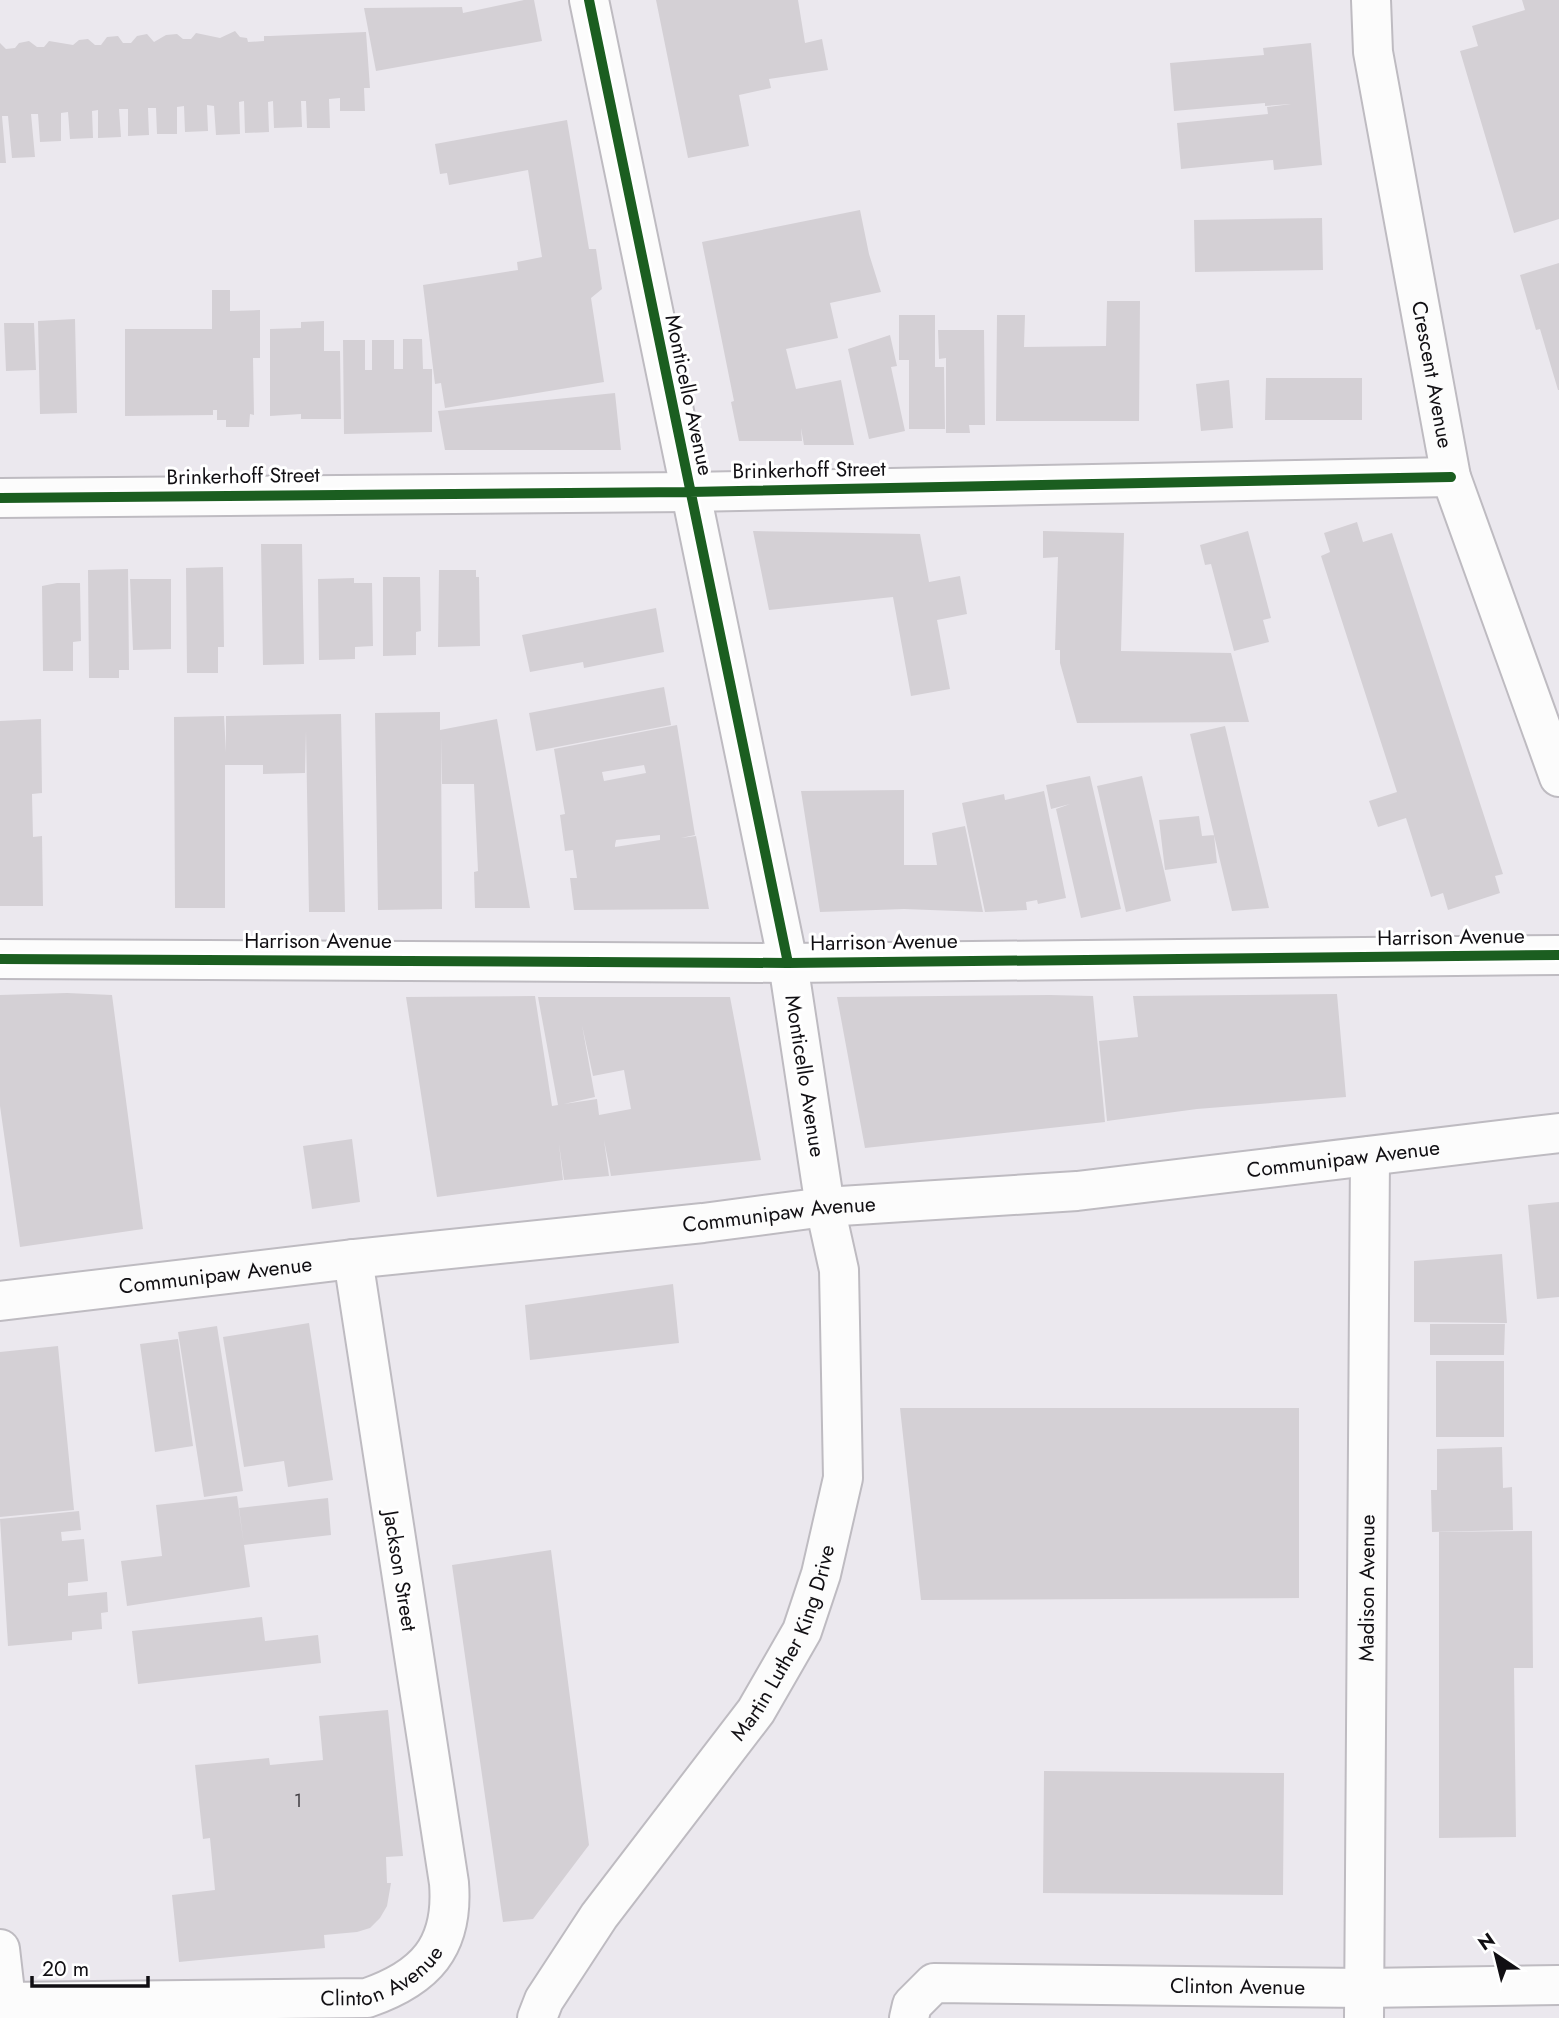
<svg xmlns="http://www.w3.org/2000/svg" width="1559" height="2018" font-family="Jost,sans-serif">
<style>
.building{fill:#d4d0d5;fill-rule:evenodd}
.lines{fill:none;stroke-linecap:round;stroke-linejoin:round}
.minor-casing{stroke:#bebbc1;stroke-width:42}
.major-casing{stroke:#bebbc1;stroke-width:42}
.minor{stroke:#fcfcfc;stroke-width:38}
.major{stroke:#fcfcfc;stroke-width:38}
.cycleway-casing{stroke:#fff;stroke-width:15}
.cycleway{stroke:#1b5e20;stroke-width:10}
.labels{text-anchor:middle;stroke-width:6;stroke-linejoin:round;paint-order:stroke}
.number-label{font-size:18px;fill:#423f44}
.street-label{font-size:21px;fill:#110f13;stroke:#fff}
</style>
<rect width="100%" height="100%" fill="#ebe8ee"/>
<path class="building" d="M524,0H534L542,41L376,71L364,8L462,7L463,13Z
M656,0H798L805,43L822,39L828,70L769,79L771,88L739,95L749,146L688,158Z
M1522,0H1559V219L1514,233L1460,51L1478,46L1472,26L1525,10Z
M235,31L240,37L247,38L248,42L264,41V36H270L366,32L370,88H364L365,111H340V98L329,99L330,128H307L306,101H301L302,127L274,128L273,101L268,102L269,132L245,133L244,101L239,102L240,134L216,135L214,106L207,105L208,131L185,132L184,106L177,107V134H157L156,108H148L149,135L128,136V109H119L121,137L98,138V110L92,111L93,138L70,139L68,112L61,113V141L40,142L38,114H31L35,157L12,158L8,116H2L6,163H0V43L6,49L15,48L19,43L29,41L37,47H44L49,41L73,45L79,40L88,39L95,45H101L107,37L118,36L123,43H131L137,36L147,34L154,42L166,35L177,34L183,39H191L196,33L220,38Z
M1311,43L1322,165L1274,170L1273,160L1181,169L1177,123L1268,114L1267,107L1291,104L1265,106V103L1174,111L1170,63L1264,55L1263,48Z
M567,120L589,249H596L602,289L591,298L604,382L445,408L441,383L435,384L423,285L518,270L517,262L542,257L528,170L449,185L447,173L440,174L435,144Z
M860,210L869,254L881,292L830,303L838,338L786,349L796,389L841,380L854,445H804L801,428L802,441H739L731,402L734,401L702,242Z
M1322,218L1323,270L1195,272L1194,220Z
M1559,263V390H1558L1540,329L1536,330L1520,275Z
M212,290H230V311L260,310V358H253L254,415L250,414L249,427H226V420H217V410H213V415L125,416V329H212Z
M1107,301H1140L1139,421H996L997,315H1025L1024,347L1106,346Z
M899,315H935V367H944L945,429H909V360H899Z
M75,319L77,413L40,414L38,321Z
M324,321V351H340L341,419H301V414L270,416V329L301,328V322Z
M4,323H34L36,370L6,371Z
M938,330H984L985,425H969L970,433H946V358L939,359Z
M890,335L897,366L891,367L905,431L869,439L848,349Z
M403,339H422L423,369H432V432L344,434L343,340H365V370H372V340H394V369H403Z
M1266,378H1362V420H1265Z
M1229,380L1233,428L1201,431L1196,384Z
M615,393L621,450H445L438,411Z
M1357,522L1363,542L1392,533L1503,874L1495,876L1500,893L1448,910L1443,893L1431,897L1406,818L1378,827L1369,801L1397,792L1321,556L1330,552L1324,533Z
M753,531L920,534L929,582L960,576L967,614L937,620L950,689L911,696L893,597L769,610Z
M1043,531L1124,533L1121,651L1231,653L1249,722L1077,723L1060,663V650H1055L1058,557L1043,558Z
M1248,531L1271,618L1263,620L1269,642L1234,651L1211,564L1205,565L1200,545Z
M261,544H302L304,664L263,665Z
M223,567L224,647H218V673H187L186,568Z
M128,569L129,670H119V678H89L88,570Z
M439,570H476V577H479L480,646L438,647Z
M383,577H420L421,631L416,632V655L383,656Z
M354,578V583H372L373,646L355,647V659L319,660L318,579Z
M130,579H171V649L133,650Z
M57,583H80L81,641L73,642V671H43L42,586Z
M656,608L664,652L584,668L583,662L530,672L522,635Z
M664,687L671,725L536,751L529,713Z
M440,712V730L497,719L530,908H475L474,872L478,871L474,784H442L441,737L442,909L378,910L375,713Z
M341,714L345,912H309L306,731L305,773L263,774V765H225V908H175L174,717L224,716L226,752V716Z
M41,719L42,793L32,794L33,837L42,836L43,906H0V721Z
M677,725L695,835L681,838L696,836L709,909L574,910L570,878H577L573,850L565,851L560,815L565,814L554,749ZM644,765L646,773L604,781L602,772ZM660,835V840L615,847V845L616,840Z
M1225,726L1269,908L1232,911L1190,734Z
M1090,776L1121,909L1081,918L1056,809L1070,804L1051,809L1046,785Z
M1142,776L1171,901L1126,912L1097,786Z
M904,790V865H937L932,833L965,826L983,912L904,909L820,912L801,791Z
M1044,791L1066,898L1038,904L1037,900L1026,902L1027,910L985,912L962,803L1004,794L1005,800Z
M1199,816L1202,836L1214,835L1217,863L1165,870L1159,820Z
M67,993L112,995L143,1229L20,1247L0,1106V995Z
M1337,994L1346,1097L1197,1109L1107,1121L1099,1041L1138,1037L1133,996Z
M1050,995L1093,996L1105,1122L865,1148L837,997Z
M535,996L552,1106L558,1105L538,997H730L761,1160L611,1176L604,1140L609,1176L564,1180L559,1144L563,1180L437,1197L406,997ZM582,1025L593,1076L624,1070L631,1109L599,1115L597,1099L564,1104L595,1097Z
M352,1139L360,1202L312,1209L303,1146Z
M1559,1202V1297L1537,1299L1528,1205Z
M1502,1254L1507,1323L1414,1322V1261Z
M673,1284L679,1343L530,1360L525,1305Z
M309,1323L333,1480L288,1487L284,1461L244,1467L223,1337Z
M1430,1324H1505L1504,1355H1430Z
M217,1326L243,1491L204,1497L178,1332Z
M178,1339L193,1446L155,1452L140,1344Z
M58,1346L74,1510L0,1517V1352Z
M1436,1361H1504V1437H1436Z
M900,1408H1299V1598L921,1600Z
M1502,1447L1503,1488L1512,1487L1513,1530L1432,1532L1431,1490H1437V1449Z
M237,1496L250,1587L127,1606L121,1561L162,1556L156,1505Z
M328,1498L331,1535L244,1545L239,1508Z
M79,1511L81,1530L61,1532L62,1541L84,1539L88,1581L68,1583V1596L107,1592L108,1612L101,1613L102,1629L72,1632V1640L8,1646L0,1519Z
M1532,1531L1533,1668H1514L1516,1837L1439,1838V1532Z
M551,1550L589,1845L533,1919L503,1922L452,1565Z
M262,1617L265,1641L318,1635L321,1663L138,1684L132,1631Z
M388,1710L403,1856L386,1857L387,1883H391L387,1906L380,1918L370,1928L357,1932L324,1935L325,1948L179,1962L172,1895L215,1890L210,1838L203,1839L195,1765L269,1758L270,1765L323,1760L319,1716Z
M1044,1771L1284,1773L1283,1895L1043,1893Z"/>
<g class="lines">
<g class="minor-casing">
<g id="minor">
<path id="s1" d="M1371,0L1373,52L1451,477L1559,777"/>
<path d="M0,498L689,492L1451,477"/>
<path d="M0,959L788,963L1559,955"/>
<path d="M0,1949L8,2018"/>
<path id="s2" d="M0,2002L367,1998C425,1978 454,1947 449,1883L353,1259"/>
<path id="s3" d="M537,2018L544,2000L599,1916L756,1711L802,1631L821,1574L843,1478L839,1270L825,1207L788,963L589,0"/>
<path id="s4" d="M909,2018L912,2005L934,1983L1364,1988L1559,1985"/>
<path id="s5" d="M1364,2018L1370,1156"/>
</g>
</g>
<g class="major-casing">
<g id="major">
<path id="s6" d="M0,1301L353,1259L703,1223L825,1207L1077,1191L1559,1133"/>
</g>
</g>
<use href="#minor" class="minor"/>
<use href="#major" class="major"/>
<g class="cycleway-casing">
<path id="cycleway" d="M589,0L788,963
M0,498L689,492L1451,477
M0,959L788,963L1559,955"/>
</g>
<use href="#cycleway" class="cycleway"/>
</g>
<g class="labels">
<g class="number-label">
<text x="298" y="1807">1</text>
</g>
<g class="street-label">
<text dy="7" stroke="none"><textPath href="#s1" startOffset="380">Crescent Avenue</textPath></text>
<text transform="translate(689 395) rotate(78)" y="7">Monticello Avenue</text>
<text transform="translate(809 470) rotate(-1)" y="7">Brinkerhoff Street</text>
<text transform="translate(243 476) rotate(-1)" y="7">Brinkerhoff Street</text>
<text transform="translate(1451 937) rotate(-1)" y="7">Harrison Avenue</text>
<text x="318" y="948">Harrison Avenue</text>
<text transform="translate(884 942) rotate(-1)" y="7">Harrison Avenue</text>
<text transform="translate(805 1076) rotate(81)" y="7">Monticello Avenue</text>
<text dy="7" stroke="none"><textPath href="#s6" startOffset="1351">Communipaw Avenue</textPath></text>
<text dy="7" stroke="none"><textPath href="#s6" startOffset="784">Communipaw Avenue</textPath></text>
<text dy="7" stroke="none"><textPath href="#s6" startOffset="217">Communipaw Avenue</textPath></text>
<text transform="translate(400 1571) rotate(81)" y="7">Jackson Street</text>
<text dy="7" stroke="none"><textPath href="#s5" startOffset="430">Madison Avenue</textPath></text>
<text dy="7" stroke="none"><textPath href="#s3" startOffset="452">Martin Luther King Drive</textPath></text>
<text dy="7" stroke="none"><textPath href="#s2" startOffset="388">Clinton Avenue</textPath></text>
<text dy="7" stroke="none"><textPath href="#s4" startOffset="348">Clinton Avenue</textPath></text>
</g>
</g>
<g transform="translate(1496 1955) rotate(325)" stroke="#ffffff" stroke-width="5" paint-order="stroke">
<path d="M0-5L12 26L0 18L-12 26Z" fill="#110f13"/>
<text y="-10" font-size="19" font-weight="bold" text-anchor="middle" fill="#110f13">N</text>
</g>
<path d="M32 1976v10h116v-10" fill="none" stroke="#110f13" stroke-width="3.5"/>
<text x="42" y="1976" font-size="21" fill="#110f13" stroke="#ffffff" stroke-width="5" paint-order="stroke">20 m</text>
</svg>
